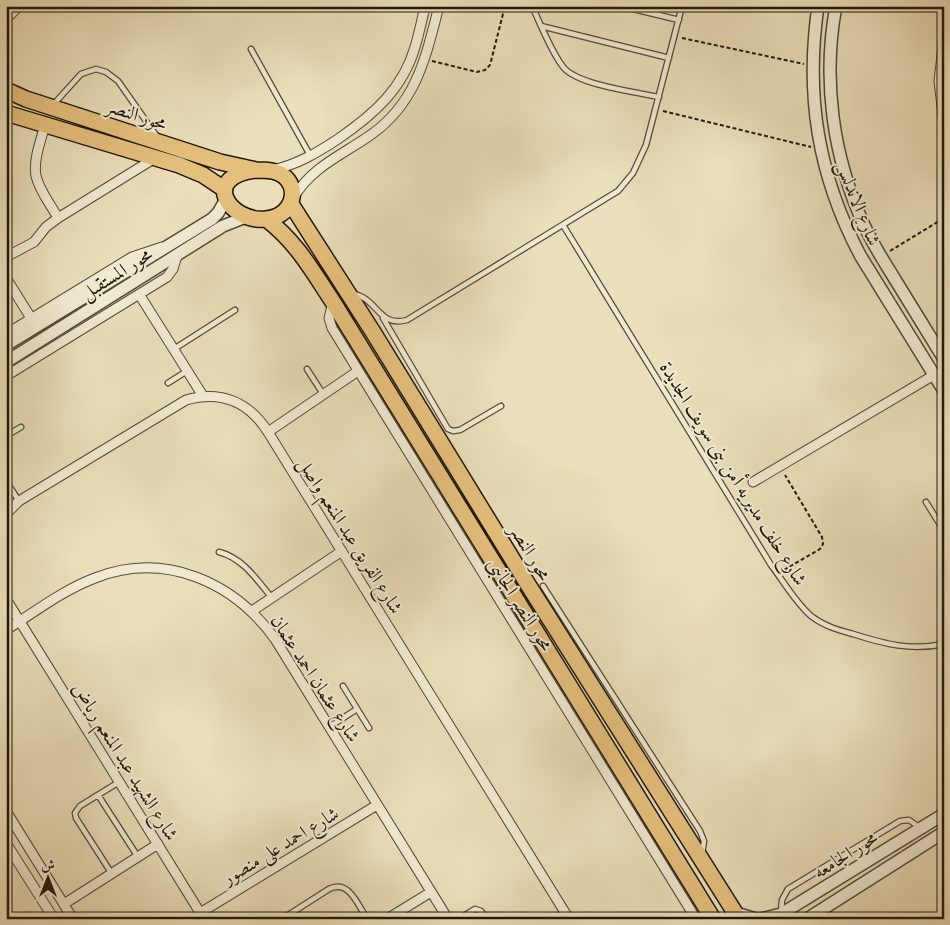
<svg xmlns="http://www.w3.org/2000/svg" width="950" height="925" font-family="'Sorts Mill Goudy',Amiri,serif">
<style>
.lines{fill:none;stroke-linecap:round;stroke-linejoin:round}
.service-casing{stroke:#524a38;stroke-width:7}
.minor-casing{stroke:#524a38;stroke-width:11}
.tertiary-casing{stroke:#524a38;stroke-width:14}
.trunk-casing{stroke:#20180d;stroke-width:18}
.path{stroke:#20180d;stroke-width:2;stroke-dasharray:4 2.5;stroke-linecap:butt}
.service{stroke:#f1ead2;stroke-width:4.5}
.minor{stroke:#f1ead2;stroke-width:9}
.tertiary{stroke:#f1ead2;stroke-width:11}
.trunk{stroke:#e5c07d;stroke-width:15}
.labels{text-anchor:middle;stroke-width:4;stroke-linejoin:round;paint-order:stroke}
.street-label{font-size:19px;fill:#20180d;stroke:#f1ead2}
</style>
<rect width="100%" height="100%" fill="#eadfba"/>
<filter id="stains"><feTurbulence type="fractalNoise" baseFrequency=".004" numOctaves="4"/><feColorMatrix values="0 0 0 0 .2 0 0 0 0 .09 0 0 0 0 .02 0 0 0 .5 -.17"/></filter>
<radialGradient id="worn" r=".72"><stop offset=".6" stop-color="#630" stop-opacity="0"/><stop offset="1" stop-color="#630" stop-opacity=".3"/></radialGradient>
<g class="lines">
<g class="service-casing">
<path id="service" d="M532,6C540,23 552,54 564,68C579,85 635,92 659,97
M621,6L679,20
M541,26L669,58
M251,49L311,157
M53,105L81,74L96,69L106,72L118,81L158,138
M563,225L771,565C784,582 795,602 811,616C824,626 838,630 853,634C885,644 910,651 944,644
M353,294C378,298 378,328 407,320L618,191L633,173L646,145L682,6
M383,318L448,429L453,431L460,430L501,406
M174,349L235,310
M307,369L323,394
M168,383L187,371
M6,436L21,427
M6,481L19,501
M926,502L944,531
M219,552C243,558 257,580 272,598
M543,586L700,831L704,841L702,854
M343,686L369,728
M329,727L357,709
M98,795L138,857
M112,874L76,818L75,813L80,806L119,782
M781,912L782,900L788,889L900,821L909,820L919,827
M282,919L329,889C349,879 358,905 367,919
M459,919L475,909L481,911L487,919"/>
</g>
<g class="minor-casing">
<path id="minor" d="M6,19L19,6
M944,38L939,81L944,124
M45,125C41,140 33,160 36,176C39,190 51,205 58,218
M273,170C298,164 317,153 338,139C373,115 403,89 415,47C419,34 422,20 425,6
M293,198C314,165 341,156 372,134C417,102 426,56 439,6
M6,257L34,242L46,227L58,218L155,158
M6,278L31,318
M139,294L203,396
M333,302L329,318L332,328L696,919
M6,334L132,257L162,247
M6,376L167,277L173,269L177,256
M268,432L358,371
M753,482L934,375
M6,514L19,501L186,400C221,390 249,402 268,432L569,919
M6,599L204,919
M252,611L342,551
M6,630C35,612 63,590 95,578C164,551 233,581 275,639L448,919
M6,811L73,919
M6,843L54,919
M64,904L158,844
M200,913L377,805
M387,919L431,892"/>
</g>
<g class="tertiary-casing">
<path id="tertiary" d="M818,6C805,96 818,175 860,255L944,391
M836,6C822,80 833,157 864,225C873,245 885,263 896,281C912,307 928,333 944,359
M6,345L212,219L218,213L226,199
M6,362L223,226L246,217
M736,913L756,919
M761,919L781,914L944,814
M807,919L944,832"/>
</g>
<g class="trunk-casing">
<path id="trunk" d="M6,90L26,99L220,162L256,170
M6,113L179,165L203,175L224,189
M256,170C261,170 267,170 272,171C302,177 298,216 266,219C230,223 199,177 256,170Z
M291,204L373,332L527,583L739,919
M266,219C296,241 313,272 333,302L713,919"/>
</g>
<path class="path" d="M682,38L804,64
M432,61L477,72L485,70L490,65L505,6
M663,111L811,147
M890,251L944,218
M784,570L820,549L823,544L822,537L785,475"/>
<use href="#service" class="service"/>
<use href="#minor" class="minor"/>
<use href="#tertiary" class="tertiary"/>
<use href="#trunk" class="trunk"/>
</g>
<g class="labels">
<g class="street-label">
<text transform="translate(137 114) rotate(18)" y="7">محور النصر</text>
<text transform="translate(859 203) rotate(68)" y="7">شارع الاندلس</text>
<text transform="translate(116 273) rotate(-32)" y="7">محور المستقبل</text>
<text transform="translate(734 473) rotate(58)" y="7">شارع خلف مديريه أمن بنى سويف الجديدة</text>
<text transform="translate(351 535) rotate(58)" y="7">شارع الفريق عبد المنعم واصل</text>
<text transform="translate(531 552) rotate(59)" y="7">محور النصر</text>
<text transform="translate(521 604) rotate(58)" y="7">محور النصر الجانبى</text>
<text transform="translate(316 678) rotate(57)" y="7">شارع عثمان احمد عثمان</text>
<text transform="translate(126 761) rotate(58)" y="7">شارع الشهيد عبد المنعم رياض</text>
<text transform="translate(280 845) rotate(-31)" y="7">شارع احمد على منصور</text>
<text transform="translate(845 854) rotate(-32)" y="7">محور الجامعه</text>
</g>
</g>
<rect width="950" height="925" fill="none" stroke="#eadfba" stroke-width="25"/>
<rect x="8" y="8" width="935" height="910" fill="none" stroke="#20180d" stroke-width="2.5"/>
<rect x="12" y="12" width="925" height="900" fill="none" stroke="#20180d"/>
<g transform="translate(48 878)" stroke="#f1ead2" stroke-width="4" paint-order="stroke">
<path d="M0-4L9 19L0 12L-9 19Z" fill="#20180d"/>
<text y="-8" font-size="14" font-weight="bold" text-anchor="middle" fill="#20180d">ش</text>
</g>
<rect width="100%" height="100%" filter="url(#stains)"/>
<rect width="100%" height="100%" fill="url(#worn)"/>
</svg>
